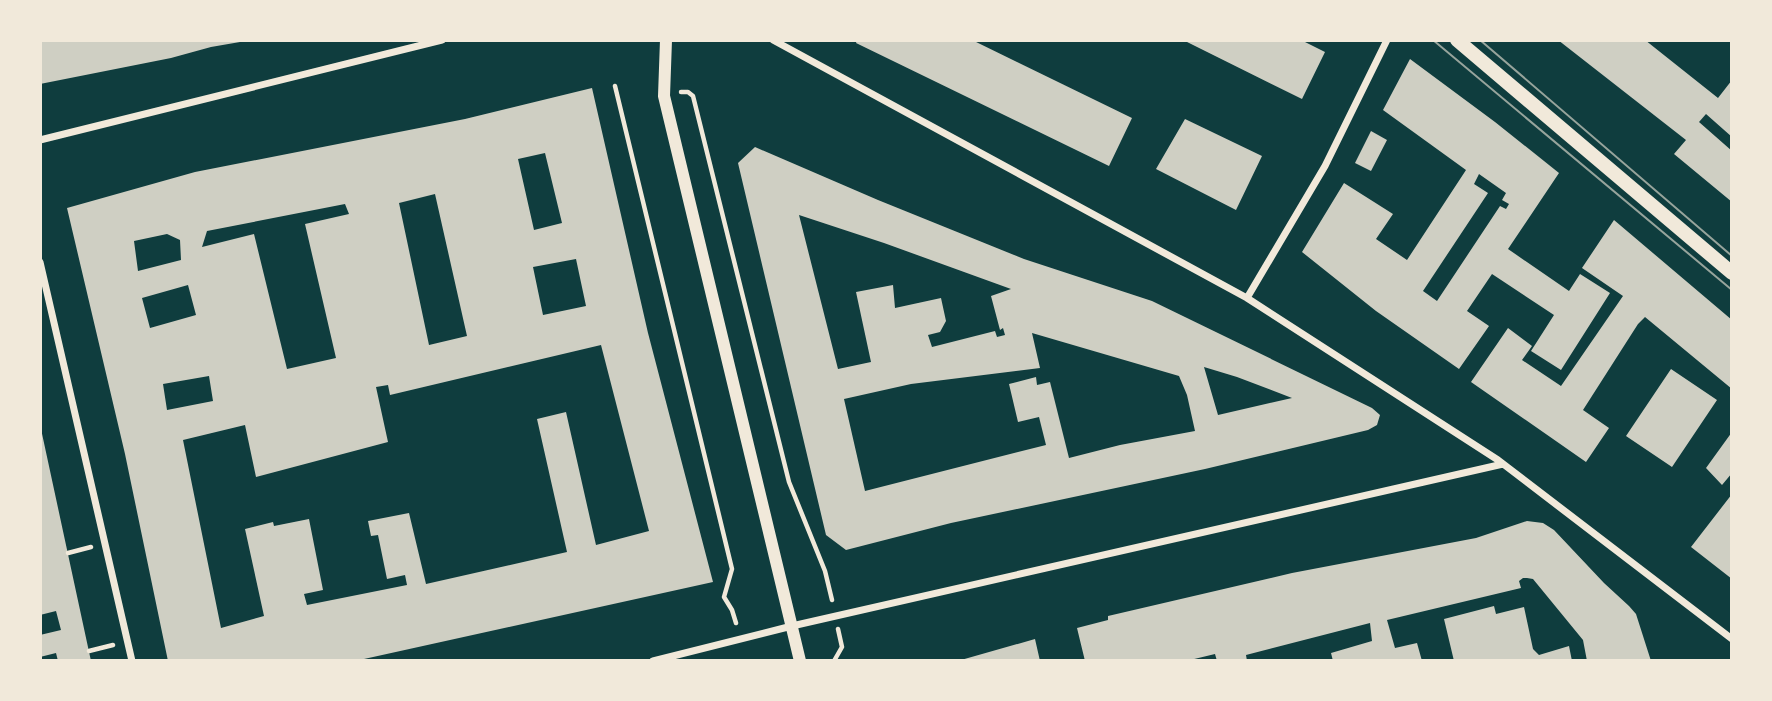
<svg xmlns="http://www.w3.org/2000/svg" width="1772" height="701" font-family="Roboto,sans-serif">
<style>
.building{fill:#cfcfc3;fill-rule:evenodd}
.lines{fill:none;stroke-linecap:round;stroke-linejoin:round}
.path{stroke:#f1e9da;stroke-width:4.5}
.minor{stroke:#f1e9da;stroke-width:7}
.tertiary{stroke:#f1e9da;stroke-width:12}
.secondary{stroke:#f1e9da;stroke-width:14}
.tram{stroke:#97a49c;stroke-width:2}
</style>
<rect width="100%" height="100%" fill="#0f3d3e"/>
<path class="building" d="M40,40H240V42L211,47L171,58L40,84Z
M857,40H972L1132,118L1109,166L856,43Z
M1183,40H1301L1325,52L1302,99Z
M1558,40H1645L1718,98L1732,80V137L1706,114L1699,122L1732,151V202L1674,154L1686,140Z
M1410,59L1495,122L1559,173L1508,249L1569,291L1580,274L1610,293L1561,370L1531,351L1554,315L1492,274L1467,311L1489,326L1459,369L1376,311L1302,252L1344,183L1393,214L1376,239L1407,260L1466,170L1383,110ZM1479,174L1506,193L1502,200L1509,204L1506,209L1500,206L1437,301L1423,291L1488,193L1474,184Z
M592,88L648,333L713,582L355,661H168L125,454L67,208L195,172L465,119ZM545,153L562,223L534,230L518,159ZM435,194L467,336L429,345L399,203ZM345,204L349,214L305,224L336,358L287,369L254,234L202,247L207,231ZM167,234L180,240L181,260L138,271L134,241ZM576,259L586,306L543,315L533,267ZM188,285L196,315L150,328L142,298ZM601,345L649,531L596,545L566,412L537,419L567,552L426,584L409,513L368,521L371,536L378,535L387,579L405,575L407,585L307,605L304,594L323,590L309,519L274,526L273,522L245,529L264,616L221,628L183,440L245,425L256,477L388,442L376,387L388,385L390,395ZM209,376L213,401L167,410L163,384Z
M1185,119L1262,156L1236,210L1156,169Z
M1371,131L1387,140L1371,171L1355,163Z
M755,147L878,200L1024,259L1152,301L1372,408L1380,415L1377,425L1368,430L1205,469L951,523L846,550L826,535L738,163ZM799,215L884,243L1011,289L991,296L1000,330L1003,328L1005,335L997,337L995,331L932,347L928,335L940,332L946,321L941,298L895,308L893,285L856,292L871,362L838,369ZM1032,333L1179,376L1187,395L1195,431L1120,445L1069,458L1050,382L1037,385L1036,377L1009,384L1018,422L1039,417L1046,445L865,491L844,399L911,384L1040,368ZM1204,367L1237,377L1292,398L1218,415Z
M1614,220L1732,320V389L1645,317L1638,324L1583,410L1609,428L1586,462L1471,382L1508,328L1532,346L1522,360L1561,386L1623,296L1582,268Z
M1671,369L1717,400L1672,467L1626,436Z
M40,429H41L91,661H58L56,653L40,657V635L61,630L56,611L40,615Z
M1732,432V473L1722,485L1706,468Z
M1732,494V579L1691,547Z
M1527,521L1543,523L1554,530L1604,583L1629,606L1636,614L1651,661H1587L1583,640L1533,579L1527,578H1523L1519,581L1521,588L1387,620L1395,648L1417,643L1422,661H1333L1331,653L1372,641L1370,623L1246,655L1247,661H1217L1215,654L1186,661H1085L1077,628L1108,620V616L1292,573L1476,538Z
M1494,606L1496,614L1524,607L1533,649L1539,655L1569,646L1572,661H1454L1444,619Z
M1035,639L1040,661H961V660Z"/>
<g class="lines">
<path class="path" d="M615,86L732,569L724,597L732,610L736,623
M681,92H688L693,96L789,482L825,571L832,600
M68,553L91,547
M89,651L113,645
M834,661L842,647L838,629"/>
<path class="minor" d="M773,40L1247,298L1498,460L1732,639
M40,140L442,40
M40,262L132,661
M1247,298L1325,166L1387,40
M653,661L792,626L1503,464"/>
<path class="tertiary" d="M666,40L664,96L800,661"/>
<path class="secondary" d="M1457,40L1732,273"/>
<path class="tram" d="M1433,40L1732,290
M1480,40L1732,256"/>
</g>
<rect width="1772" height="701" fill="none" stroke="#f1e9da" stroke-width="84"/>
</svg>
